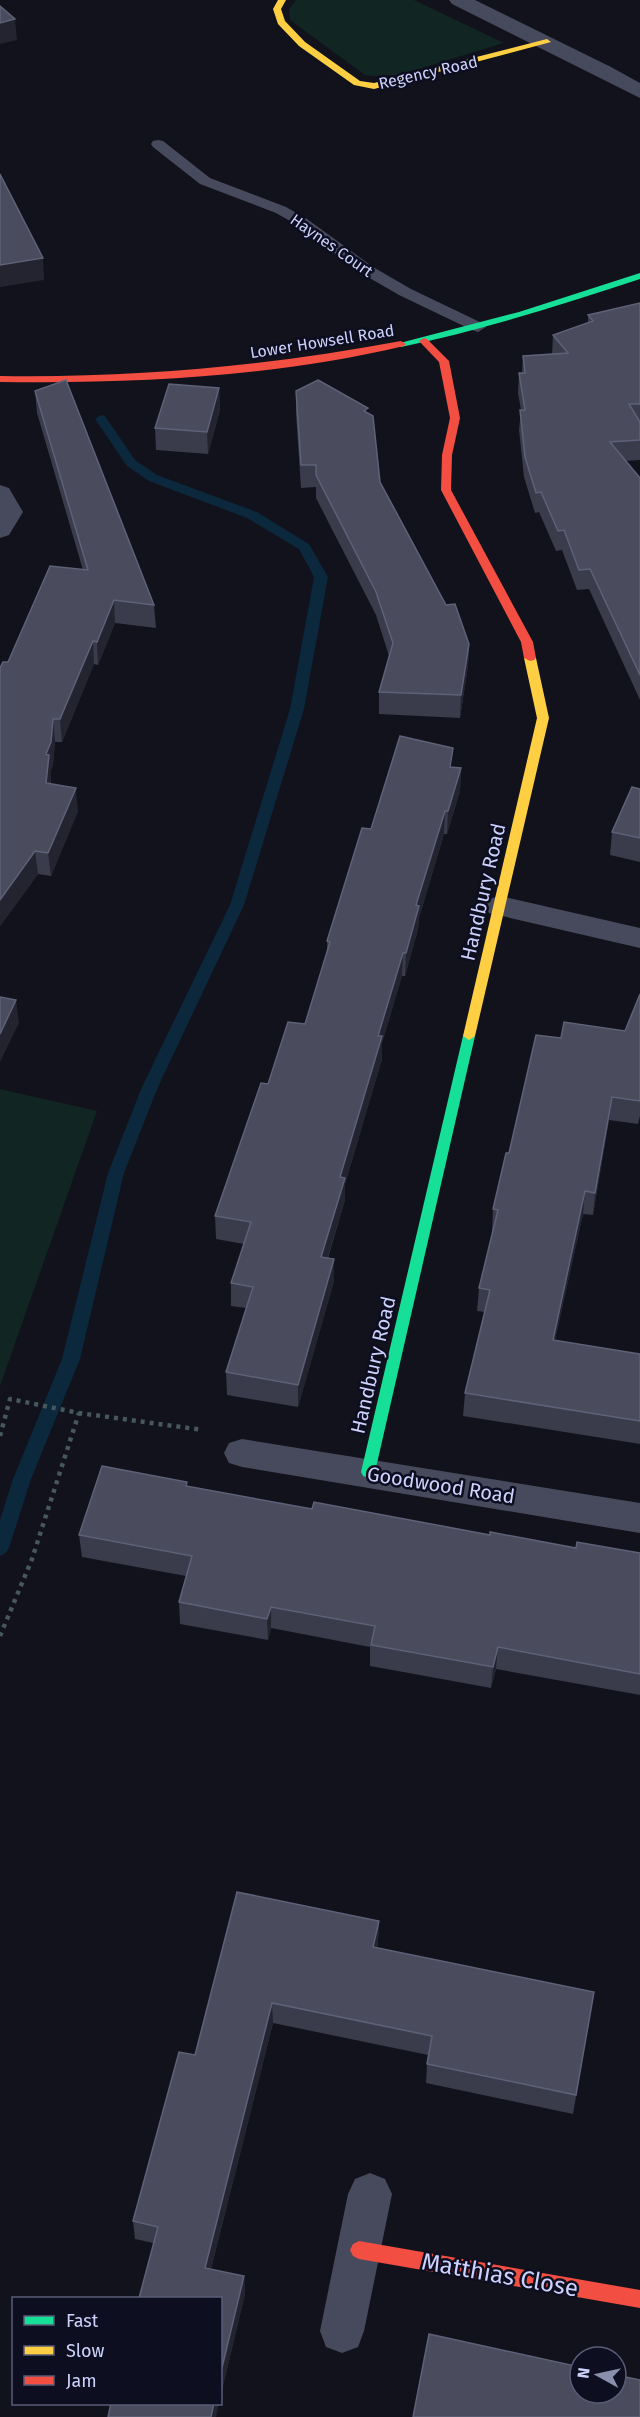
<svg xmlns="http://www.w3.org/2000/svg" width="640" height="2417" font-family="'Fira Sans',sans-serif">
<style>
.green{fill:#112622}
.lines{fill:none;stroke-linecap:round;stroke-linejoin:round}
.stream{fill:#0c283c;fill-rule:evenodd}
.path{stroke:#46575d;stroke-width:4.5;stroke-dasharray:4 5;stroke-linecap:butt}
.lane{fill:#474a5c;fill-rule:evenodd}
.street{fill:#474a5c;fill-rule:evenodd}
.fast{fill:#16e098;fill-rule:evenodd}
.slow{fill:#ffcf43;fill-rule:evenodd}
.jam{fill:#f24e42;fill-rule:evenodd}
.wall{fill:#3a3b4b}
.shaded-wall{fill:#232430}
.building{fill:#4a4c5e;stroke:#5e6177;stroke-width:1.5}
.labels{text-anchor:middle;stroke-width:5;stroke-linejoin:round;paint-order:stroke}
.far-street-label{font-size:16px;fill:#cdd2fd;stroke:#0d0e1f}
.street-label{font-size:20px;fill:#cdd2fd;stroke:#0d0e1f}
.near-street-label{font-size:24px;fill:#cdd2fd;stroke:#0d0e1f}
</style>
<rect width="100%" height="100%" fill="#11121b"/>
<path class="green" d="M296,0H414L504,43L399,75L374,76L365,75L290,20L289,9Z
M0,1089L97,1111L0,1386Z"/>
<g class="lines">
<path class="stream" d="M101,415L105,416L135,460L157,475L257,512L309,544L328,577L304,709L244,905L158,1087L124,1173L80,1359L31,1479L9,1548L6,1553L0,1556V1520L13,1479L62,1359L108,1173L142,1087L230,905L290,709L314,577L299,549L247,518L149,481L127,466L95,419Z"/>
<path class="path" d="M0,1436L10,1399L79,1413L203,1430
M0,1636L32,1559L79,1413"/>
<path class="lane" d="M158,140L163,141L210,178L286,207L307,219L373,267L411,289L484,324L486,327L478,332L472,330L399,295L361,273L297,225L276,213L200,184L153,147L151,144L153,141Z"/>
<path class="street" d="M449,0H475L611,67L640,83V98L452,4Z
M0,485L9,488L23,512L9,535L0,538Z
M500,896L640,928V948L489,913L485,906L489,899Z
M242,1439L640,1503V1533L242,1467L229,1463L224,1453L229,1443Z
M370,2173L385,2179L392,2194L364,2331L358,2347L342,2353L326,2347L320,2331L348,2194L355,2179Z"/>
<path class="fast" d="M640,273V279C561,305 482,330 401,347L396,344L519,312Z
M469,1032L475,1036L375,1472L373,1476L368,1478L363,1476L361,1472L463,1036Z"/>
<path class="slow" d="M278,0H286L281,9L285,21L305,42L360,81L374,83L547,39L551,42L374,89L354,85L299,46L278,24L273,9Z
M530,655L536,658L549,718L475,1036L469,1040L463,1036L537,718L524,658Z"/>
<path class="jam" d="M424,338L427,339L449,361L460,418L452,455L451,490L533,642L536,658L534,660L530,661L524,658L521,642L441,490L442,455L450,418L439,362L419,341Z
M401,341L406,344L404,346C274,377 134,384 0,382V376C136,378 267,366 401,341Z
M359,2241L640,2290V2308L359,2259L353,2256L350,2250L353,2244Z"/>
</g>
<path class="wall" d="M640,303V460L626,461L640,478V700L589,589L577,590L562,550L556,551L539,512L535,513L524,477L519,430L521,410L518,393L519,373H522L523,356L552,354L553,335L588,323V315Z
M219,388L220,410L208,454L156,450L155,428Z
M35,391L154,605L156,628L115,623L98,665L94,664L62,742H55L53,765L51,770V784L78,811L51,876L38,874L0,926V668L8,662L83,570L37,413Z
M296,391L368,413L380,482L446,605L469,644L468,666L460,718L379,714V692L389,656L376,615L316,498V487L301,488L296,414Z
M452,767L461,768L460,791L447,834H444L419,918L418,929L405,976H402L382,1043V1059L345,1184V1200L328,1258L334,1259V1281L298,1407L227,1395L226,1372L246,1308L231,1306V1283L244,1244L216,1239L215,1216L268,1084L305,1024L327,953V941L371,829Z
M640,789V862L610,855L612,832Z
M640,994V1116L638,1124L609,1120L593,1215L583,1214L555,1340L640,1354V1444L463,1416L465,1393L485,1312L477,1311L479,1288L493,1232H492L493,1209L509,1153L561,1038L625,1031Z
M188,1487L312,1509L576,1548L640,1553V1695L496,1669L491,1688L370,1666V1647L271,1628L268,1640L180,1624L179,1602L186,1576L82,1557L79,1535Z
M379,1921L378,1941L377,1948L594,1992L573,2114L426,2083L427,2064L428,2055L273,2023L211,2269L244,2276L245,2294L220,2398V2298L153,2243L135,2239L133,2221L195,2055Z"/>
<path class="shaded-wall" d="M15,19L17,40L0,44V23Z
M43,258L44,280L0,287V265Z
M219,388L220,410L208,454L207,432Z
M114,600L115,623L98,665L97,642Z
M93,641L94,664L62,742L60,719Z
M469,644L468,666L460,718L461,695Z
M53,719L55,742L53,765L51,770V778L48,806L46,783V754Z
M461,768L460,791L447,834L448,811Z
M76,788L78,811L51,876L48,853Z
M445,811L444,834L419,918L418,929L405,976L406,953L416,905Z
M35,851L38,874L0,926V900Z
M403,953L402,976L382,1043V1059L345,1184V1200L321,1279V1257L340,1177L378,1036Z
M16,1000L19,1023L0,1062V1034Z
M612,1097L609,1120L593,1215L595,1193Z
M585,1191L583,1214L550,1362L553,1340Z
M334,1259V1281L298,1407V1385Z
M271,1607V1628L268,1640L267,1619Z
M498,1647L496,1669L491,1688L493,1667Z
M379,1921L378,1941L372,1967L373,1947Z
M272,2003L273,2023L207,2285L205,2268Z
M244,2276L245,2294L220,2398V2376Z
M214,2403H219L216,2417H211Z"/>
<path class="building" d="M0,6L15,19L0,23Z
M0,174L43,258L0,265Z
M640,303V404H629L640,422V440L610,442L640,478V675L590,569L579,570L564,530L558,531L541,492L536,493L525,457L520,410H525L519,373H525L523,356L568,353L553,335L593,321L588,315Z
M66,380L154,605L114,600L97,642L93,641L60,719H53L51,742L46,754L49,755L46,783L76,788L48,853L35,851L0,900V668L3,662H8L50,566L88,570L35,391Z
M318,380L368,408L364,411L373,416L380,482L446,605L455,604L469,644L461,695L379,692L393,643L376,592L316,475V465H301L296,391Z
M169,384L219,388L207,432L155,428Z
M400,736L453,748L450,767L461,768L448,811H445L416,905L419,906L406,953H403L378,1036H382L340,1177L345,1178L321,1257L334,1259L298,1385L226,1372L253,1287L231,1283L251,1222L215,1216L261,1083L268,1084L288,1022L305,1024L330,942L327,941L362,828L371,829Z
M632,787L640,789V838L612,832Z
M640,994V1101L612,1097L595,1193L585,1191L553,1340L640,1354V1421L465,1393L490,1290L479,1288L498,1210L493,1209L506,1153H509L536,1035L561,1038L564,1022L625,1031Z
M0,997L16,1000L0,1034Z
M102,1466L187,1482L186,1486L312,1509L314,1502L490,1535V1532L576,1548L577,1542L640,1553V1674L498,1647L493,1667L371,1645L375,1626L271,1607L267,1619L179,1602L192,1556L79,1535Z
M237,1892L379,1921L373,1947L594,1992L576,2095L427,2064L432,2036L272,2003L205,2268L244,2276L220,2376V2298H139L158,2227L133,2221L179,2052L195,2055Z
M429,2334L580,2367V2393H616V2375L640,2380V2417H413Z
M111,2403H214L211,2417H108Z"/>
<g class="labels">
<g class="far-street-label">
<text transform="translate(428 72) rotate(-13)" y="6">Regency Road</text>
<text transform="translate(332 245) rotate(35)" y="6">Haynes Court</text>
<text transform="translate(322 341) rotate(-9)" y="6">Lower Howsell Road</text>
</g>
<g class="street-label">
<text transform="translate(483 892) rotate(-77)" y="7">Handbury Road</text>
<text transform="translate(373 1365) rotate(-77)" y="7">Handbury Road</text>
<text transform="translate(441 1485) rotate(9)" y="7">Goodwood Road</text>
</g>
<g class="near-street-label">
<text transform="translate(500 2275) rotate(10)" y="8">Matthias Close</text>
</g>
</g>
<rect x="12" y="2297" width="210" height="108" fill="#0d0e1f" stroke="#5a5c78" stroke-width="1.5"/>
<rect x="24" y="2316" width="30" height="9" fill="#16e098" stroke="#5a5c78" stroke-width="1.5"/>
<text x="66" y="2327" font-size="18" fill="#cdd2fd">Fast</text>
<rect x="24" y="2346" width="30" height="9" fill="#ffcf43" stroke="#5a5c78" stroke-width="1.5"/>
<text x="66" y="2357" font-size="18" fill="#cdd2fd">Slow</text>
<rect x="24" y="2376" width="30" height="9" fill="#f24e42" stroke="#5a5c78" stroke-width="1.5"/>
<text x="66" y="2387" font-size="18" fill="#cdd2fd">Jam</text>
<g transform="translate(598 2375) rotate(278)"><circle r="28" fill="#0d0e1f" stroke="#5a5c78" stroke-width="1.5"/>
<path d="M0-4.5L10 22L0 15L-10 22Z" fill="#8b8fae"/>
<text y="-9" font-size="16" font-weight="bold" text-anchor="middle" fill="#cdd2fd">N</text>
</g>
</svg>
